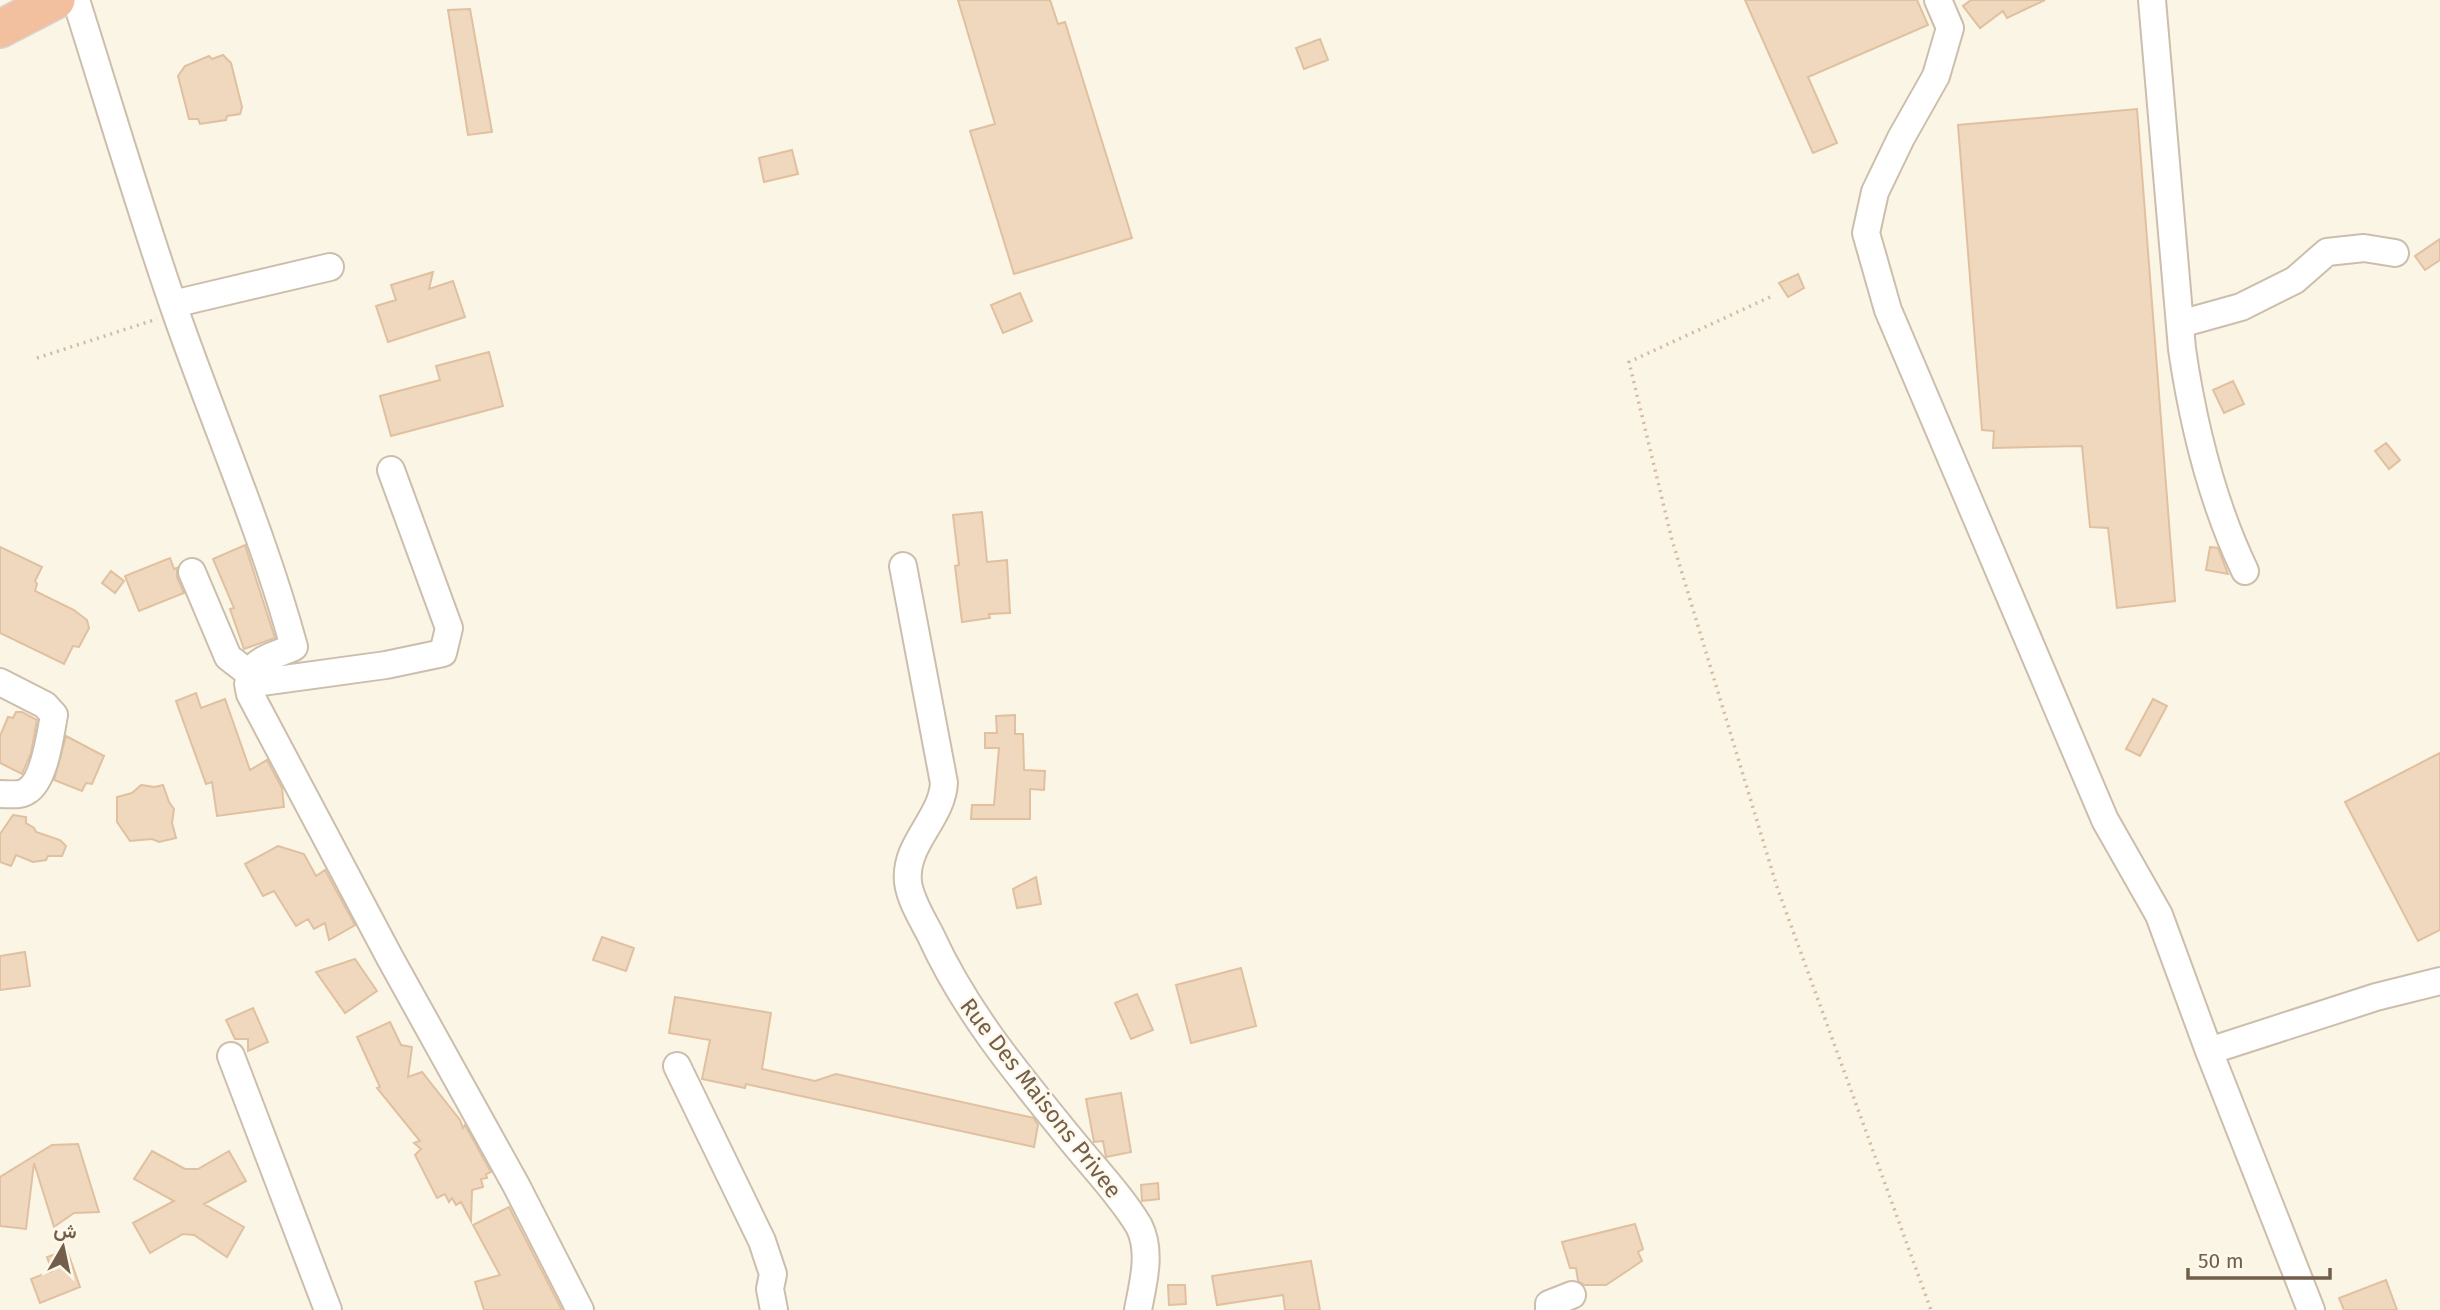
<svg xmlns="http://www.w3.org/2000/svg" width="2440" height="1310" font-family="'Fira Sans',Vazirmatn,sans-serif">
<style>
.building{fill:#efd8be;stroke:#e0c09f;stroke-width:2}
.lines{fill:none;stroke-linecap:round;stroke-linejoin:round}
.minor-casing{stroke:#ccbeac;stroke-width:30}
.highway-casing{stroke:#dad5d0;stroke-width:40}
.path{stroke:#d3bba1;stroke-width:3.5;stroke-dasharray:2 5;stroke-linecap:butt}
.minor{stroke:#fff;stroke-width:26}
.highway{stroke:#f2bf9f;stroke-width:37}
.labels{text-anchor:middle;stroke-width:5;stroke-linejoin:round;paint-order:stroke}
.street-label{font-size:23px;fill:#725e4b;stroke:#fef9ea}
</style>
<rect width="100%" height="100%" fill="#fbf5e5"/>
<path class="building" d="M958,0H1050L1058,24L1065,22L1132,238L1014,274L970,131L995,124Z
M1745,0H1917L1928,25L1808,77L1837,143L1813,153Z
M1971,0H2045L2007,18L2003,11L1980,28L1963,6Z
M470,9L492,132L468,135L448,10Z
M1320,39L1328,60L1304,69L1296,48Z
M223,55L231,63L242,107L240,114L227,116L226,120L200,124L198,119H189L178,76L185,66L209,56L212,59Z
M2137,109L2175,601L2117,608L2108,528L2090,527L2082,446L1993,448L1994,431L1982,430L1958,125Z
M792,150L798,174L764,182L759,158Z
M2440,239V260L2425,270L2415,256Z
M433,272L429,289L453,281L465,317L388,342L376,306L396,300L391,285Z
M1798,274L1804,288L1788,297L1779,283Z
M1020,293L1032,321L1003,333L991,305Z
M489,352L503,406L391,436L380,396L440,380L436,366Z
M2233,381L2244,404L2224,413L2213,390Z
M2386,443L2400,460L2389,469L2375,451Z
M982,512L987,562L1007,560L1010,613L989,614L990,618L962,622L955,566L959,565L953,515Z
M245,545L275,638L244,649L230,609L234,608L213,559Z
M0,547L42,567L35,581L37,584L35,591L74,610L87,620L89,628L79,647L73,646L64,664L0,633Z
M2210,547L2218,548L2228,574L2206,570Z
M170,558L174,569L177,568V577L184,593L139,611L125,576Z
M111,571L124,581L115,593L102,583Z
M196,693L201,708L225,699L250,770L267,760L282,788L284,807L217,816L212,782L206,784L176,701Z
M2153,699L2167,706L2140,756L2126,749Z
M16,712H22L37,720L31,753L22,774L0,763V736L8,717L13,718Z
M1015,715V734H1023L1024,770L1045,771L1044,790L1030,789V819H971L972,805H994L999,748H985V733H997L996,716Z
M66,736L104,756L92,784L86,783L82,791L54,780Z
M2440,753V930L2418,941L2345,802Z
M141,785L155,787L163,785L169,802L174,809L172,823L176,838L159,842L152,839L130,841L117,822V797L132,793Z
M13,815L26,817V823L34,828L36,832L60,840L66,846L62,856H48L46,860L33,862L16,855L11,866L0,862V834Z
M278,846L304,854L316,876L325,870L355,925L329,940L325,923L314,929L308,919L296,926L274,891L263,896L245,864Z
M1036,877L1041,904L1017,908L1013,889Z
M602,937L634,948L626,971L593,960Z
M25,952L30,986L0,990V956Z
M355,959L377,991L345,1013L316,972Z
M1241,968L1256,1026L1191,1043L1176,985Z
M1137,994L1153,1030L1131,1039L1115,1003Z
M675,997L771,1013L762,1069L815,1081L836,1074L1034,1118L1038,1125L1034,1147L746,1084L745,1088L702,1079L710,1040L669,1033Z
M253,1008L268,1042L248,1051V1039H235L226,1020Z
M390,1022L401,1045L412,1047L408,1077L422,1072L460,1120L463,1128L465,1125L491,1172L486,1174L487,1178L481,1179L483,1187L472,1190L471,1221L461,1202L456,1205L452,1198L449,1202L445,1194L437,1198L415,1155L421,1149L414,1143L420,1141L377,1088L380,1087L357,1037Z
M1121,1093L1131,1152L1106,1157L1103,1141L1094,1142L1086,1099Z
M78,1144L99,1212L74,1213L54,1227L34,1163L26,1229L0,1226V1177L52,1145Z
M152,1151L185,1169H198L229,1151L246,1181L204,1204L244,1227L227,1257L194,1235L183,1234L150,1253L133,1223L174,1201L134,1179Z
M1158,1183L1159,1199L1142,1201L1141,1185Z
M509,1207L562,1310H484L475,1282L500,1275L473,1225Z
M1635,1224L1643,1249L1638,1252L1642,1261L1606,1285H1584L1578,1281L1576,1268H1570L1562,1242Z
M67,1250L80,1287L40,1303L31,1279L52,1271L47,1257Z
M1311,1261L1320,1310H1285L1283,1295L1217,1305L1212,1276Z
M2386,1280L2397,1310H2344L2339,1298Z
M1168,1285H1185L1186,1304L1169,1305Z"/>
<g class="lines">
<g class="minor-casing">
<path id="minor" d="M76,0C109,104 140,210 176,313C215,425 263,533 294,647C270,658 241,661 250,694L390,958L516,1185L580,1310
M1938,0L1950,28L1936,76L1901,138L1875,192L1866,233L1888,310L2105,820L2159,915L2209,1051L2311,1310
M2152,0L2182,349C2193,424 2212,502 2245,571
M173,304L330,267
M2180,324L2241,307L2295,280L2327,252L2364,248L2395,253
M903,566L944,783C942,819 904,844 908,882C910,900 923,920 931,936C966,1013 1020,1077 1073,1142C1095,1169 1121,1196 1139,1226C1152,1252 1143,1283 1138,1310
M192,572L228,657L250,674
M0,682L45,705L54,715C50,736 45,780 27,791C20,796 8,794 0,794
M248,684L386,665L443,653L449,628L391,470
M2209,1051L2376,997L2440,981
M231,1056L328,1310
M677,1066L762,1241L773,1274L770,1289L774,1310
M1549,1310V1304L1572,1295"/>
</g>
<g class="highway-casing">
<path id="highway" d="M0,29L56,0"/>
</g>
<path class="path" d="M1770,297L1629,362L1672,540L1777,887L1931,1310
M37,358L157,319"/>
<use href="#minor" class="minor"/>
<use href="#highway" class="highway"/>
</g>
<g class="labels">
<g class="street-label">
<text transform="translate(1041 1098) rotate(52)" y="8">Rue Des Maisons Privee</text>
</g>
</g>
<g transform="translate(63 1247) rotate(9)" stroke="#fef9ea" stroke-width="5" paint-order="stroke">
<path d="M0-5L12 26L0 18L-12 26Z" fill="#725e4b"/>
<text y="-10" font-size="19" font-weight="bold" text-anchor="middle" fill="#725e4b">ش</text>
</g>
<path d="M2188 1268v10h142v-10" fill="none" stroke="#725e4b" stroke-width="3.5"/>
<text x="2198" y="1268" font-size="21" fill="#725e4b" stroke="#fef9ea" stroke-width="5" paint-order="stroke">50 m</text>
</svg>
